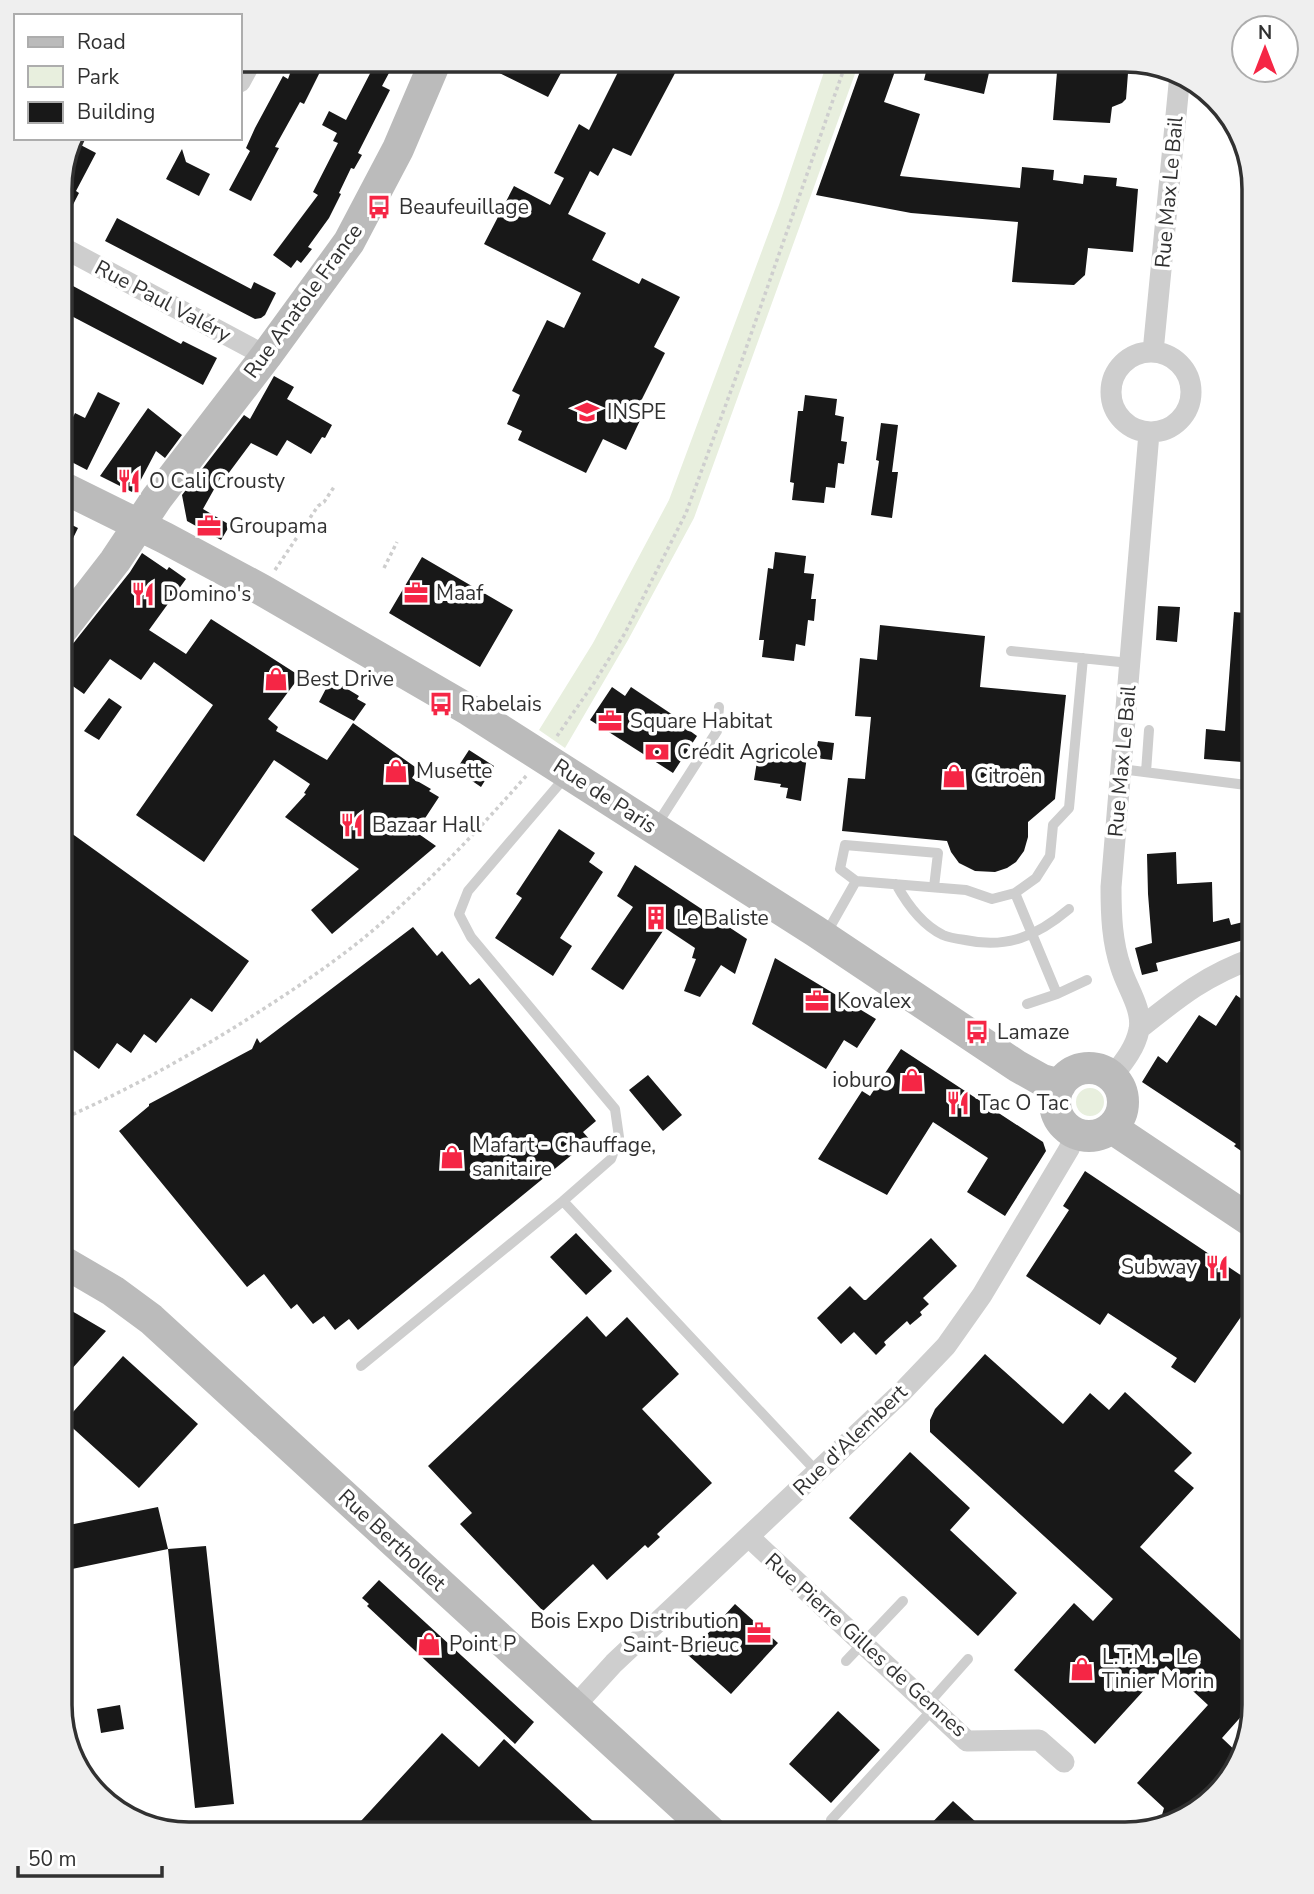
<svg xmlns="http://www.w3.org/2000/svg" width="1314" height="1894" font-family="'Nunito Sans',sans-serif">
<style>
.green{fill:#e8efde}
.building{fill:#181818}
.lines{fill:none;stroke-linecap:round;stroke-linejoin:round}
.path{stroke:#cecece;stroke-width:3.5;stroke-dasharray:3.5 3.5;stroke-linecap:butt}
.lane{stroke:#cecece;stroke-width:10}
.street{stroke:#cecece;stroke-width:21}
.secondary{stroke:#bbb;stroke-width:32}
.labels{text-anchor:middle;stroke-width:7;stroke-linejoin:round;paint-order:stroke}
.street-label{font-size:21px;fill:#313131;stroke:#fff}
.poi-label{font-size:21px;fill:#313131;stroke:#fff;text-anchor:start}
.rim{fill:none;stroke:#313131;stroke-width:3.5}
</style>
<rect width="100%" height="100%" fill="#fff"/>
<path class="green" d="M828,60H860L694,518L628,640L565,748L539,730L593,643L669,500L779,205Z
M1076 1102a14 14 0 1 1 28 0a14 14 0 1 1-28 0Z"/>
<path class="building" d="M295,60H325L320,72L304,104L300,102L275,147L279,148L251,201L229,190L250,151L246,148L255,128L283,76L288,79Z
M377,60H396L382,86L390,90L358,153L362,155L354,169L351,168L339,193L341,194L329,218L308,247L312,249L301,263L297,260L291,268L273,255L318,195L313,192L338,143L333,141L337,133L322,125L329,111L346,120Z
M473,60H568L548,97Z
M624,60H682L631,156L613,148L598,176L590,171L568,214L606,233L592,260L639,284L642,278L680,297L654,347L665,353L638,407L645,410L626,450L603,439L586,473L518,440L522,431L507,424L520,395L512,391L547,320L564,328L581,293L484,244L514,186L550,205L564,178L554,173L579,124L589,130Z
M864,60H899L884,102L920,114L900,176L1020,188L1022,167L1054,170L1053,180L1083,184L1084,175L1117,178L1116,186L1138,189L1133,252L1088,248L1085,275L1074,285L1012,282L1018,222L911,213L816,195Z
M929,60H992L984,94L924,80Z
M1058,60H1129L1126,99L1122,103L1112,107L1110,123L1053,120Z
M73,141L96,153L76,191L79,193L60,230V180L67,153Z
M182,149L186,162L210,174L199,196L166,179Z
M117,218L251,289L254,282L276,293L265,315L261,318L255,319L105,241Z
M60,279L181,344L183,341L217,358L203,385L60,310Z
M274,376L294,387L287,399L332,425L325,438L322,437L311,454L287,440L277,456L251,443L225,478L222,475L203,509L230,525L221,540L187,521L182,495L244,415L250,419Z
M98,392L120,403L87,470L60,456V443L75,413L85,418Z
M805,395L837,399L835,415L844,417L841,441L847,442L844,464L838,463L835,488L826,487L824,503L792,500L794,483L790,482L798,411H803Z
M148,408L182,435L165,458L156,451L136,489L135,488L132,492L100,476Z
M881,423L898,425L892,472H898L892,518L871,515L879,461L876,460Z
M60,519L78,528L60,565Z
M775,552L806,556L804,573L814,574L811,599H816L814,621L808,620L805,646L796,644L794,661L762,657L764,640H759L768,568L773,569Z
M142,553L167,570L169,567L186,579L149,630L186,654L211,619L300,676L268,719L278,727L276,731L327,760L353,723L418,769L412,778L431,789L429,791L439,797L416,832L436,846L332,934L311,910L359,869L285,817L306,794L304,793L310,784L274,760L204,862L136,815L213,705L154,662L141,680L110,659L84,694L60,677V660L130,572Z
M422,557L513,610L480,667L389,613Z
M1158,606L1180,607L1177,642L1156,640Z
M1234,612L1255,614V763L1204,759L1206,729L1225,731Z
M880,625L985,636L980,687L1066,695L1055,799L1028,822V837L1024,851L1016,862L1007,868L995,872L975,871L959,863L951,852L947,841L842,831L848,778L865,779L871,717L855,716L860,658L877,660Z
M331,679L359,696L357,699L366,704L354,721L319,702Z
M612,687L625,696L631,687L688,725L686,728L697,736L673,773L590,720Z
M109,698L122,707L99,740L84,731Z
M818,741L834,743L832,760L815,758Z
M759,749L807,756L801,801L786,798L788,788L780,787L781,784L754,780Z
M469,750L494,766L481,787L456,770Z
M60,825L249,961L212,1012L191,998L156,1043L144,1034L131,1053L117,1043L99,1069L60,1040Z
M559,829L595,853L589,862L603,872L560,938L572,946L553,976L495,938L522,898L516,894Z
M1176,852L1177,884L1212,882L1213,922L1229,918L1231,925L1255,919V937L1156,963L1158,971L1142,975L1135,948L1152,943L1148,894L1147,854Z
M635,865L747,939L735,974L721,965L700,997L684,991L696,959L692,958L695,948L665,928L623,990L591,969L633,907L617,896Z
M413,927L437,956L442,951L470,985L479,978L596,1121L583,1132L590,1140L358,1330L349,1319L335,1330L324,1316L313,1324L297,1304L291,1309L264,1274L247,1287L119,1131L149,1106V1104L252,1049L257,1038L260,1043Z
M775,958L876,1019L857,1048L844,1040L826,1069L752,1024Z
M1236,995L1243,1000L1255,998L1254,1160L1234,1146L1236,1144L1142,1082L1158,1056L1167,1063L1199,1015L1216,1026Z
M901,1049L1043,1142L1046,1151L1005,1216L967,1192L988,1158L933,1122L887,1195L818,1159L862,1091L870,1096Z
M648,1075L682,1115L663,1131L629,1090Z
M1085,1171L1254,1284V1298L1195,1383L1171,1367L1177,1358L1108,1313L1100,1325L1026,1276L1069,1210L1063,1206Z
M576,1233L612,1271L586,1295L550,1257Z
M931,1238L957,1266L923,1298L929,1304L920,1312L922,1315L910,1325L907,1321L884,1342L886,1345L876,1355L854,1332L841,1344L817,1318L850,1286L864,1300H866Z
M60,1304L106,1331L60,1382Z
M587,1316L606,1337L627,1317L679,1374L642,1409L712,1483L657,1534L660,1537L648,1548L645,1545L607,1580L593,1564L543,1611L460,1524L472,1513L428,1466Z
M985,1354L1063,1424L1090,1393L1109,1410L1125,1392L1192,1453L1174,1471L1194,1488L1140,1547L1254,1652V1702L1222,1738L1241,1756L1237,1770L1189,1817L1159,1825L1164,1808L1137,1783L1208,1705L1166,1666L1095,1744L1014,1670L1074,1603L1093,1621L1113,1599L930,1432V1420L935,1409Z
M123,1356L198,1424L139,1488L65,1421Z
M910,1452L970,1508L950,1530L1017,1593L978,1636L849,1518Z
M158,1507L168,1549L72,1569L64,1526Z
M206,1546L234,1804L195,1808L168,1549Z
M379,1580L534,1722L515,1744L367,1606L369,1604L362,1598Z
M735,1604L778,1643L731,1694L688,1655Z
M120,1705L124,1729L101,1733L97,1709Z
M838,1711L880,1750L831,1803L789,1764Z
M442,1733L479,1767L504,1739L607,1834H349Z
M953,1801L989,1834H921Z"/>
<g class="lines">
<path class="path" d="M384,568L397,542
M275,570L318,506L324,502L334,487
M557,736L594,683L625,633L686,513L736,377L847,60
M60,1120C124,1092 184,1059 243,1022C292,991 342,958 385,920C436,875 482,826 527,775"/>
<path class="lane" d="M1011,651L1130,663
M1121,769L1254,786
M1146,772L1149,730
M567,775L468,891L459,914L471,937L615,1109L619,1137L611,1159L563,1201L817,1472
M656,826L717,731L719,707
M856,881L840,869L845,845L938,853L934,887
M896,884C907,904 922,925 943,935C950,938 958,939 965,940C1007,949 1037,936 1069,909
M1015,893L1057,994
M826,934L856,881L966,890L992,899L1015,893L1036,878L1050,856L1053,825L1069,808L1083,658
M1027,1004L1057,994L1087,980
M361,1366L563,1201
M846,1661L903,1601
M928,1704L968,1659
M831,1820L933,1709"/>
<path class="street" d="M240,82L252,60
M60,246L266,356
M1153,352L1180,74
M1111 392a40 40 0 1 1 80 0a40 40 0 1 1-80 0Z
M1139,1029C1179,997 1206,975 1254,958
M1112,1077C1123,1063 1135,1049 1139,1030C1143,1009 1127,988 1121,968C1112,942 1111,915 1111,887L1149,433
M749,1537L967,1741L1039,1740L1064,1762
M574,1707L614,1663L902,1392L946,1346L982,1295L1069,1149L1075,1133"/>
<path class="secondary" d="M60,486L165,538L262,590L469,710L815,931L1017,1066L1042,1080L1060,1085
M60,632L115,561L157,498L266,356L349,242L398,149L436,60
M1055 1102a34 34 0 1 1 68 0a34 34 0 1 1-68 0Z
M1112,1128L1254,1223
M60,1260L113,1291L151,1319L713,1834"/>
</g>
<defs>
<g id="bus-bare" transform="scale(1.89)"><path d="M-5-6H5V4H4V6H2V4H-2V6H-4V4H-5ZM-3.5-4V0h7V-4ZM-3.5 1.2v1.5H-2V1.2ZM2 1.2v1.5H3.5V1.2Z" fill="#f52645" stroke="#fff" stroke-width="2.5" paint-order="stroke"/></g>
<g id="university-bare" transform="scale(1.89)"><path d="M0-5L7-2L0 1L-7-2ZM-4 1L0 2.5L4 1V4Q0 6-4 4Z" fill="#f52645" stroke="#fff" stroke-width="2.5" paint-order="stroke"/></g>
<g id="restaurant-bare" transform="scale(1.89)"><path d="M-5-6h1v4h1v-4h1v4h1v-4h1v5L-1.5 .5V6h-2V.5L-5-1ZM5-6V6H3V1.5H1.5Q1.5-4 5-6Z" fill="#f52645" stroke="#fff" stroke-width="2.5" paint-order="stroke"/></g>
<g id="office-bare" transform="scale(1.89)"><path d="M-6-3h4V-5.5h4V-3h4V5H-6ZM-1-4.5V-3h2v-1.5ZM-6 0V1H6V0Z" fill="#f52645" stroke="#fff" stroke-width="2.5" paint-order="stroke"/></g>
<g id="shop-bare" transform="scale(1.89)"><path d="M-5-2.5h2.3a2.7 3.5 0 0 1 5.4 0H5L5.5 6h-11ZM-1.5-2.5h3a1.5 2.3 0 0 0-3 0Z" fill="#f52645" stroke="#fff" stroke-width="2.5" paint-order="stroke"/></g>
<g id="bank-bare" transform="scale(1.89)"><path d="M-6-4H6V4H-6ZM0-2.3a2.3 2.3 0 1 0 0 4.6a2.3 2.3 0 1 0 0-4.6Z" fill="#f52645" stroke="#fff" stroke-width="2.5" paint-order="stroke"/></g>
<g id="building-bare" transform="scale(1.89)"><path d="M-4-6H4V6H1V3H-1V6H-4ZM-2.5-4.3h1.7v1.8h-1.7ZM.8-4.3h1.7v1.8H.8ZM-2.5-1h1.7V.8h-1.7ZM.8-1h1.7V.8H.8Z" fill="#f52645" stroke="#fff" stroke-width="2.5" paint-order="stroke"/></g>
</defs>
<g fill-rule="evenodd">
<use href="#bus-bare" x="379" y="207"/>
<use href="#university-bare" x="587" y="412"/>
<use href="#restaurant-bare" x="129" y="481"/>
<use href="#office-bare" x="209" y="526"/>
<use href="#office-bare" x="416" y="593"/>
<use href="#restaurant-bare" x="143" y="594"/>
<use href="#shop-bare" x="276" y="679"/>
<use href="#bus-bare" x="441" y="704"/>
<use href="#office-bare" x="610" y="721"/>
<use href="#bank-bare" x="657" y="752"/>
<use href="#shop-bare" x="396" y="771"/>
<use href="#shop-bare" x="954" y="776"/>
<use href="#restaurant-bare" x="352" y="825"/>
<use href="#building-bare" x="656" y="918"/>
<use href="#office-bare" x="817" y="1001"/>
<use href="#bus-bare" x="977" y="1032"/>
<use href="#shop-bare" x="912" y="1080"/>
<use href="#restaurant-bare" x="958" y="1103"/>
<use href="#shop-bare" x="452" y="1157"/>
<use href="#restaurant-bare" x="1217" y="1267"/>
<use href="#office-bare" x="759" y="1633"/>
<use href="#shop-bare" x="429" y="1644"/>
<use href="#shop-bare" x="1082" y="1669"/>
</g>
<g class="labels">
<g class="street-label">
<text transform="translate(1169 192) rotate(-85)" y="7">Rue Max Le Bail</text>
<text transform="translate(163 301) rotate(28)" y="7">Rue Paul Valéry</text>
<text transform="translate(303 301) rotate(-54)" y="7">Rue Anatole France</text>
<text transform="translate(1122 761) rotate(-85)" y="7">Rue Max Le Bail</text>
<text transform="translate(605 796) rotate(33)" y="7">Rue de Paris</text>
<text transform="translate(850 1440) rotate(-44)" y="7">Rue d'Alembert</text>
<text transform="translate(392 1540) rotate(43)" y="7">Rue Berthollet</text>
<text transform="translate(866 1645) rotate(42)" y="7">Rue Pierre Gilles de Gennes</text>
</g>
<g class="poi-label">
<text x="399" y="214">Beaufeuillage</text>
<text x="607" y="419">INSPE</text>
<text x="149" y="488">O Cali Crousty</text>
<text x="229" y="533">Groupama</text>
<text x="436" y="600">Maaf</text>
<text x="163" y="601">Domino's</text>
<text x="296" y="686">Best Drive</text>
<text x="461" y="711">Rabelais</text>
<text x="630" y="728">Square Habitat</text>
<text x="677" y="759">Crédit Agricole</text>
<text x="416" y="778">Musette</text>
<text x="974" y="783">Citroën</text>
<text x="372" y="832">Bazaar Hall</text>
<text x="676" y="925">Le Baliste</text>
<text x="837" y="1008">Kovalex</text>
<text x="997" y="1039">Lamaze</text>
<text x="892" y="1087" text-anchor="end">ioburo</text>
<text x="978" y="1110">Tac O Tac</text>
<text x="472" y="1152">Mafart - Chauffage,<tspan x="472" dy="24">sanitaire</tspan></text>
<text x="1197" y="1274" text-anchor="end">Subway</text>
<text x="739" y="1628" text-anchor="end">Bois Expo Distribution<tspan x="739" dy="24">Saint-Brieuc</tspan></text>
<text x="449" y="1651">Point P</text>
<text x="1102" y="1664">L.T.M. - Le<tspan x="1102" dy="24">Tinier Morin</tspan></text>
</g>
</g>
<path d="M0 0H1314V1894H0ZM189 72H1125A117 117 0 0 1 1242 189V1705A117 117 0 0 1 1125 1822H189A117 117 0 0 1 72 1705V189A117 117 0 0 1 189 72Z" fill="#efefef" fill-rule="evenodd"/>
<path class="rim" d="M189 72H1125A117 117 0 0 1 1242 189V1705A117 117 0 0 1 1125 1822H189A117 117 0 0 1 72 1705V189A117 117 0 0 1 189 72Z"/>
<rect x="14" y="14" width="228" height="126" fill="#ffffff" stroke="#adadad" stroke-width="2"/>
<rect x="28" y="37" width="35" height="10" fill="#bbbbbb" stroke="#adadad" stroke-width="2"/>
<text x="77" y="49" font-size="21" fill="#313131">Road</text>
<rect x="28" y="66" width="35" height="21" fill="#e8efde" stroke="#adadad" stroke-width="2"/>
<text x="77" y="84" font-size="21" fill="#313131">Park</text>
<rect x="28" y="102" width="35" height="21" fill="#181818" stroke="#adadad" stroke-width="2"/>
<text x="77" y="119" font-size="21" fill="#313131">Building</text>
<g transform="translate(1265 49)"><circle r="33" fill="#ffffff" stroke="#adadad" stroke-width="2"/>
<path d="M0-5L12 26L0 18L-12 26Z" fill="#f52645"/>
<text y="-10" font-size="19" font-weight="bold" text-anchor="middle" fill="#313131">N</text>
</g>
<path d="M18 1866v10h144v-10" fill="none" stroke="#313131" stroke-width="3.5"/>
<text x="28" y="1866" font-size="21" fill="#313131" stroke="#ffffff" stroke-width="5" paint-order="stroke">50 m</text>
</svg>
